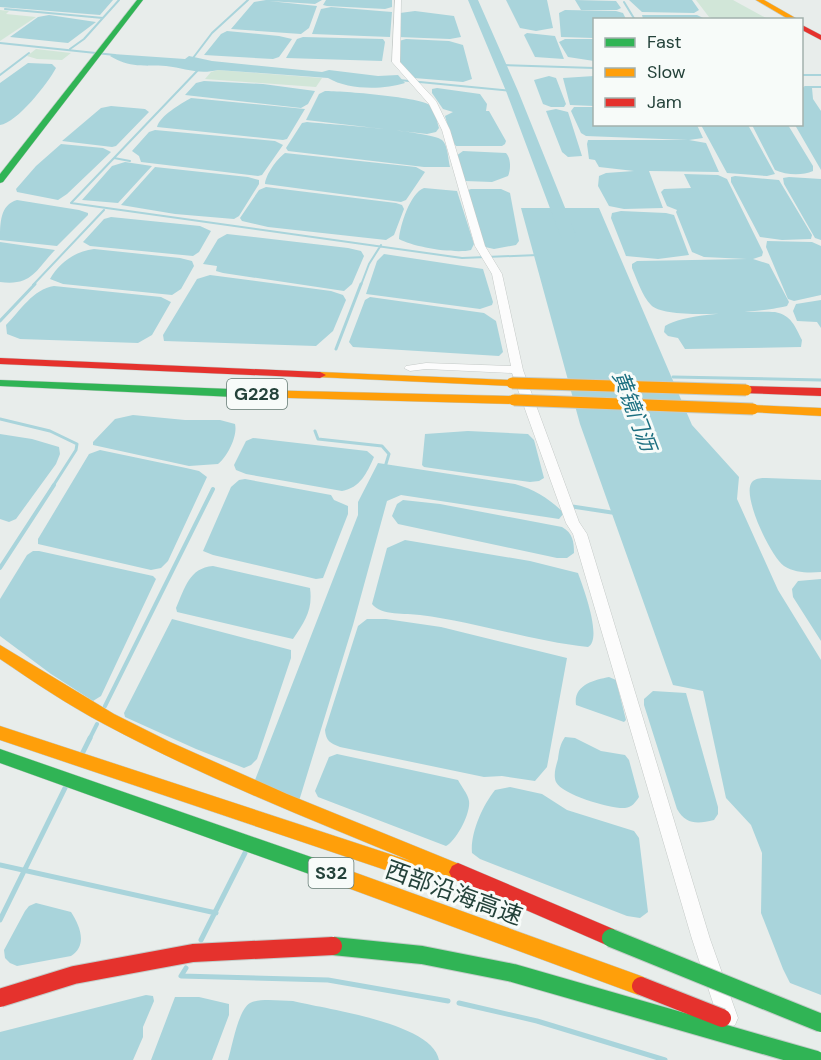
<svg xmlns="http://www.w3.org/2000/svg" width="821" height="1060" font-family="'DM Sans','Noto Sans SC',sans-serif">
<style>
.green{fill:#d1e6d8}
.water{fill:#a9d4db}
.pier{fill:#e8edeb}
.lines{fill:none;stroke-linecap:round;stroke-linejoin:round}
.stream-far3{stroke:#a9d4db;stroke-width:2}
.stream-far2{stroke:#a9d4db;stroke-width:3}
.stream-far1{stroke:#a9d4db;stroke-width:4}
.stream{stroke:#a9d4db;stroke-width:5}
.river{fill:#a9d4db;fill-rule:evenodd}
.street-casing{stroke:#c5cac8;stroke-width:1}
.fast-casing{stroke:#c3ccc9;stroke-width:1}
.slow-casing{stroke:#c3ccc9;stroke-width:1}
.jam-casing{stroke:#c3ccc9;stroke-width:1}
.street{fill:#fcfcfc;fill-rule:evenodd}
.fast{fill:#30b455;fill-rule:evenodd}
.slow{fill:#ff9f0a;fill-rule:evenodd}
.jam{fill:#e5322d;fill-rule:evenodd}
.fast-bridge-casing{stroke:#c3ccc9;stroke-width:20;stroke-linecap:butt}
.slow-bridge-casing{stroke:#c3ccc9;stroke-width:13;stroke-linecap:butt}
.jam-bridge-casing{stroke:#c3ccc9;stroke-width:20;stroke-linecap:butt}
.fast-bridge{stroke:#30b455;stroke-width:18}
.slow-bridge{stroke:#ff9f0a;stroke-width:11}
.jam-bridge{stroke:#e5322d;stroke-width:18}
.labels{text-anchor:middle;stroke-width:6;stroke-linejoin:round;paint-order:stroke}
.shield{fill:#f7fbf9;stroke:#637a73;stroke-width:1.5}
.shield-label{font-size:18px;font-weight:bold;fill:#24423a}
.water-label{font-size:21px;font-style:italic;fill:#1c6f80;stroke:#f7fbf9}
.near-street-label{font-size:24px;fill:#24423a;stroke:#f7fbf9}
</style>
<rect width="100%" height="100%" fill="#e8edeb"/>
<path class="green" d="M696,0H733L766,18H712L709,17Z
M0,10L9,11L6,14L36,17L0,41Z
M36,49L71,53L62,60L37,59L27,56Z
M218,70L322,78L316,87L205,79L211,72Z"/>
<path class="water" d="M0,0H113L100,15L0,7Z
M266,0H322L315,4L269,1L317,6L309,28L301,34L231,29L254,2Z
M326,0H392V7L385,9L327,6L323,5Z
M506,0H547L553,28L536,31L520,28Z
M575,0L616,1L621,8L617,10H581Z
M629,0H692L699,10L694,13L642,12Z
M331,7L392,12L390,37L312,34L321,9Z
M565,10L616,11L623,13L626,19L594,20V38L561,37L559,13Z
M415,11L454,16L461,37L450,39L398,37L400,13Z
M49,15L96,22L68,43L10,37L38,17Z
M642,15H697L705,19H643Z
M227,31L279,36L292,39L279,57L273,59L204,55L221,34Z
M527,33L555,36L564,59L535,57L524,35Z
M303,37L383,39L385,42L382,61L286,58L297,39Z
M406,39L449,41L463,45L472,79L463,82L414,78L399,64V41Z
M565,39H594V61L568,57L559,42Z
M113,54L185,59L189,56L212,61L322,72L329,70L378,76L398,75L405,83C383,90 348,90 328,78L218,70C198,75 185,68 166,66C145,65 129,68 110,56Z
M28,63L52,64L56,68C48,83 17,123 0,125V83Z
M549,76L556,78L566,104L564,107H551L543,104L534,80Z
M594,76V106L570,105L563,78Z
M204,81L263,84L315,91L308,104L301,108L185,95L196,83Z
M802,87L812,88L813,99L821,111V170L795,125L802,124Z
M437,88L480,94L487,104L486,111H489L506,141L505,144L502,146H456L452,141L445,116L453,112L443,109L432,93V89Z
M325,91C341,91 423,97 431,106C436,112 437,122 439,128L436,132L427,134L306,120L319,94Z
M191,98L305,109L287,139L283,140L157,127C160,116 180,104 191,98Z
M111,106L145,109L149,112L116,146L112,147L62,141L101,108Z
M574,107H594V124L697,125L703,138L689,140L706,143L719,172L649,171L663,208L624,209L609,206L598,186L599,176L606,173L634,171L599,167L595,160L589,159L587,144L588,140H688L586,136L581,133L571,111Z
M556,109L568,112L582,156L568,157L562,152L546,111Z
M307,122C327,124 432,131 442,140C448,145 448,160 450,167H424L288,151L286,148L302,123Z
M701,125H748L775,174L767,176L727,173Z
M752,125H788L813,166V171C802,176 786,175 775,170Z
M155,130L275,141L283,145L262,175L258,176L141,162L139,156L132,151L149,132Z
M61,144L103,148L111,152L67,194L58,200L17,192L16,189L36,166Z
M463,151L506,153C511,158 511,170 508,176L492,182L465,181L456,156Z
M285,153L416,167L425,172L406,200L401,202L265,184C266,174 277,159 285,153Z
M125,162L152,166L118,203L82,200L112,166Z
M155,167L248,177L259,180V184L239,216L234,219L175,214L121,205Z
M684,174L718,175L727,179L763,252L762,256L753,259L769,264L789,302L787,306C765,312 665,321 651,305C642,296 637,279 632,268V264L637,261L747,259L704,257L692,252L676,212L677,210L667,206L661,192L664,189L691,188Z
M735,176L779,180L812,235L811,239L782,240L760,237L731,182V177Z
M789,177L821,179V240L815,238L784,184L783,178Z
M266,187L396,203L402,205L404,209L394,235L386,240L268,227L242,221L240,218L259,190Z
M424,188L457,191L474,244L471,250C455,254 413,247 399,239C400,226 410,193 424,188Z
M471,189H501L510,193L519,241L516,245L494,249L485,247L468,190Z
M17,200L79,210L88,213V215L57,246L0,240C0,223 0,205 17,200Z
M521,208H599L692,425L739,477L737,499L778,590L821,660V1045L783,969L761,913L762,853L751,825L726,798L703,691L673,685L580,424Z
M621,211L666,213L674,215L689,255L658,259L626,256L611,218L612,213Z
M111,217L200,226L211,231L199,252L193,256L90,246L83,242L104,219Z
M227,234L348,248L361,251L364,256L352,284L344,291L223,273L216,271L217,266L203,264L218,239Z
M767,241L812,242L821,246V295L794,301L788,299L766,247Z
M0,242L55,250C35,271 32,286 0,282Z
M94,249L180,258L192,261L194,266L181,289L172,295L63,284L50,279C59,263 75,251 94,249Z
M384,254L483,269L493,302L492,305L480,309L366,294L377,261Z
M210,275L331,291L343,295L346,300L333,331L316,346L164,341L163,335L197,279Z
M54,286L161,297L171,302L152,335L138,343L20,339L7,334L6,325C20,311 33,289 54,286Z
M370,297L484,313L496,321L503,352L499,356L353,347L349,342L365,300Z
M821,300V328L817,322L797,321L793,311L796,304Z
M775,312C791,315 795,326 802,340L801,347L685,349L678,338L668,336L664,332L665,326C685,313 750,311 775,312Z
M133,415L185,420H220L235,424C238,436 227,457 218,464L189,466L93,445V442L115,419Z
M468,431L528,434L534,440L544,478L539,481L530,482L424,467L422,465L425,434Z
M0,434L32,439L59,447L60,454L56,464L16,519L9,522L0,519Z
M253,438L367,451L374,457C367,473 360,488 342,491L246,474L236,470L234,465L246,441Z
M100,450L186,468L199,471L207,477L168,561L161,568L151,570L38,544V539L89,454Z
M378,463L515,484C536,490 548,498 564,513L559,519L401,495L387,501L353,625L299,801L255,780L358,515V502Z
M766,478L821,480V572C809,573 795,573 784,566C771,557 741,495 752,482C756,478 761,478 766,478Z
M245,479L331,495L334,500L348,506V514L323,578L316,579L213,555L203,551L231,487L239,480Z
M403,500L440,504L562,527C573,533 574,542 574,553L567,558H557L398,524L392,516L397,504Z
M405,540L530,561L578,573C583,587 603,639 588,647C531,641 477,622 420,615C406,613 381,616 372,604L387,548Z
M33,551H39L153,576L156,579L101,696L93,701L51,674L0,636V599L27,555Z
M213,566L310,588C313,610 305,621 293,639L177,612L176,608C185,588 189,568 213,566Z
M821,579V641L793,597L792,589L798,581Z
M172,619L291,650V658L257,759L251,765L244,768L196,749L125,717L124,713Z
M367,619H386L441,627L567,658L547,767L535,781L502,776L484,777L340,747C330,743 326,741 325,730L358,626Z
M609,677L616,680L626,720L624,722L576,705C573,685 594,680 609,677Z
M653,691L686,693L718,807V814L714,820C698,824 686,825 677,809L644,705V699Z
M565,737L575,738L601,751L625,755L629,760L639,797C635,803 632,807 625,808C611,809 562,795 556,782C553,775 556,766 558,759C559,751 560,744 565,737Z
M337,754L458,780C461,786 468,794 469,801C471,813 456,841 446,846L318,797L315,791L329,757Z
M510,787L542,794L567,810L634,831L639,838L648,912L640,918L627,916L480,859L472,853C470,833 483,805 495,790Z
M36,903L71,912C80,926 88,945 71,956L17,966L10,963L5,958L4,950L25,911L29,906Z
M146,995L153,996L154,1001L143,1027V1037L133,1060H0V1032Z
M175,997H199L229,1004V1015L212,1060H151Z
M293,1001C325,1009 433,1023 439,1060H228C232,1047 238,1010 250,1003C260,998 281,1001 293,1001Z"/>
<path class="pier" d="M785,981L821,995V1048L818,1046Z"/>
<g class="lines">
<path class="stream-far3" d="M624,2L635,20
M5,9L103,18
M0,43L115,55
M70,49L84,39L119,0
M193,58L212,33L248,0
M501,65L594,68
M0,75L29,53
M802,75H821
M399,80L512,91
M805,87H821
M114,158L130,161
M71,203L462,258L538,255
M71,203L199,69
M33,285L104,210
M361,285L369,264L381,245"/>
<path class="stream-far2" d="M0,321L35,284
M336,349L361,284
M673,377L821,380
M0,419L50,431L77,444L76,450L53,486
M315,431L318,439L382,446L389,454L385,467"/>
<path class="stream-far1" d="M569,506L615,513
M0,568L54,485
M105,706L213,489
M89,740L97,724"/>
<path class="stream" d="M83,752L90,738
M0,865L216,913
M0,920L65,788
M201,940L245,853
M186,968L181,976L328,980L448,1001
M459,1003L537,1021L665,1060"/>
<path class="river" d="M468,0H478L518,91L576,235L574,238H562L560,235L506,91Z"/>
<g class="street-casing">
<path id="street" d="M395,0H401L400,62L436,101L450,130L485,246L502,274L523,370L579,522L587,534L710,939L738,1018L735,1025L728,1028L721,1025L718,1018L692,939L573,534L566,523L512,373L426,369L410,371L404,368L406,366L426,363L511,366L492,274L475,246L442,130L429,104L392,62Z"/>
</g>
<g class="fast-casing">
<path id="fast" d="M137,0H143L3,182L0,183V174Z
M0,380L256,390L262,394L256,398L0,386Z
M0,749L337,866L343,869L346,875L343,881L337,884L0,763Z"/>
</g>
<g class="slow-casing">
<path id="slow" d="M756,0H764L799,20H790Z
M320,372L512,380L518,383L512,386L316,377L314,375Z
M256,390L514,396L520,400L514,404L252,397L250,394L252,391Z
M753,405L821,408V416L749,412L747,409L749,406Z
M0,645L114,714L170,742L287,794L464,866L467,872L464,878L458,881L437,872L439,876L436,882L430,885L0,740V726L411,861C307,818 203,777 104,724C68,705 34,682 0,659Z
M337,866L641,976L648,979L651,986L648,993L641,996L337,884L331,881L328,875L331,869Z"/>
</g>
<g class="jam-casing">
<path id="jam" d="M802,25L821,35V40L802,30Z
M0,358L320,372L326,375L320,378L0,364Z
M746,386L821,388V396L742,393L740,390L742,387Z
M458,863L618,931L620,938L618,945L611,947L452,878L449,872L452,866Z"/>
</g>
<use href="#street" class="street"/>
<use href="#fast" class="fast"/>
<use href="#slow" class="slow"/>
<use href="#jam" class="jam"/>
<g class="fast-bridge-casing">
<path id="fast-bridge" d="M611,938L821,1023
M333,946L422,955L513,973L816,1060"/>
</g>
<g class="slow-bridge-casing">
<path id="slow-bridge" d="M512,383L746,390
M514,400L753,409"/>
</g>
<g class="jam-bridge-casing">
<path id="jam-bridge" d="M641,986L722,1018
M0,998L74,975L193,953L333,946"/>
</g>
<use href="#fast-bridge" class="fast-bridge"/>
<use href="#slow-bridge" class="slow-bridge"/>
<use href="#jam-bridge" class="jam-bridge"/>
</g>
<g class="labels">
<g class="shield">
<rect x="227" y="379" width="60" height="30" rx="4.5"/>
<rect x="308.5" y="858" width="45" height="30" rx="4.5"/>
</g>
<g class="shield-label">
<text x="257" y="400">G228</text>
<text x="331" y="879">S32</text>
</g>
<g class="water-label">
<text transform="translate(634 411) rotate(69)" y="7">黄镜门沥</text>
</g>
<g class="near-street-label">
<text transform="translate(454 893) rotate(20)" y="8">西部沿海高速</text>
</g>
</g>
<rect x="593" y="18" width="210" height="108" fill="#f7fbf9" stroke="#a3b1ad" stroke-width="1.5"/>
<rect x="605" y="38" width="30" height="9" fill="#30b455" stroke="#a3b1ad" stroke-width="1.5"/>
<text x="647" y="48" font-size="18" fill="#24423a">Fast</text>
<rect x="605" y="68" width="30" height="9" fill="#ff9f0a" stroke="#a3b1ad" stroke-width="1.5"/>
<text x="647" y="78" font-size="18" fill="#24423a">Slow</text>
<rect x="605" y="98" width="30" height="9" fill="#e5322d" stroke="#a3b1ad" stroke-width="1.5"/>
<text x="647" y="108" font-size="18" fill="#24423a">Jam</text>
</svg>
